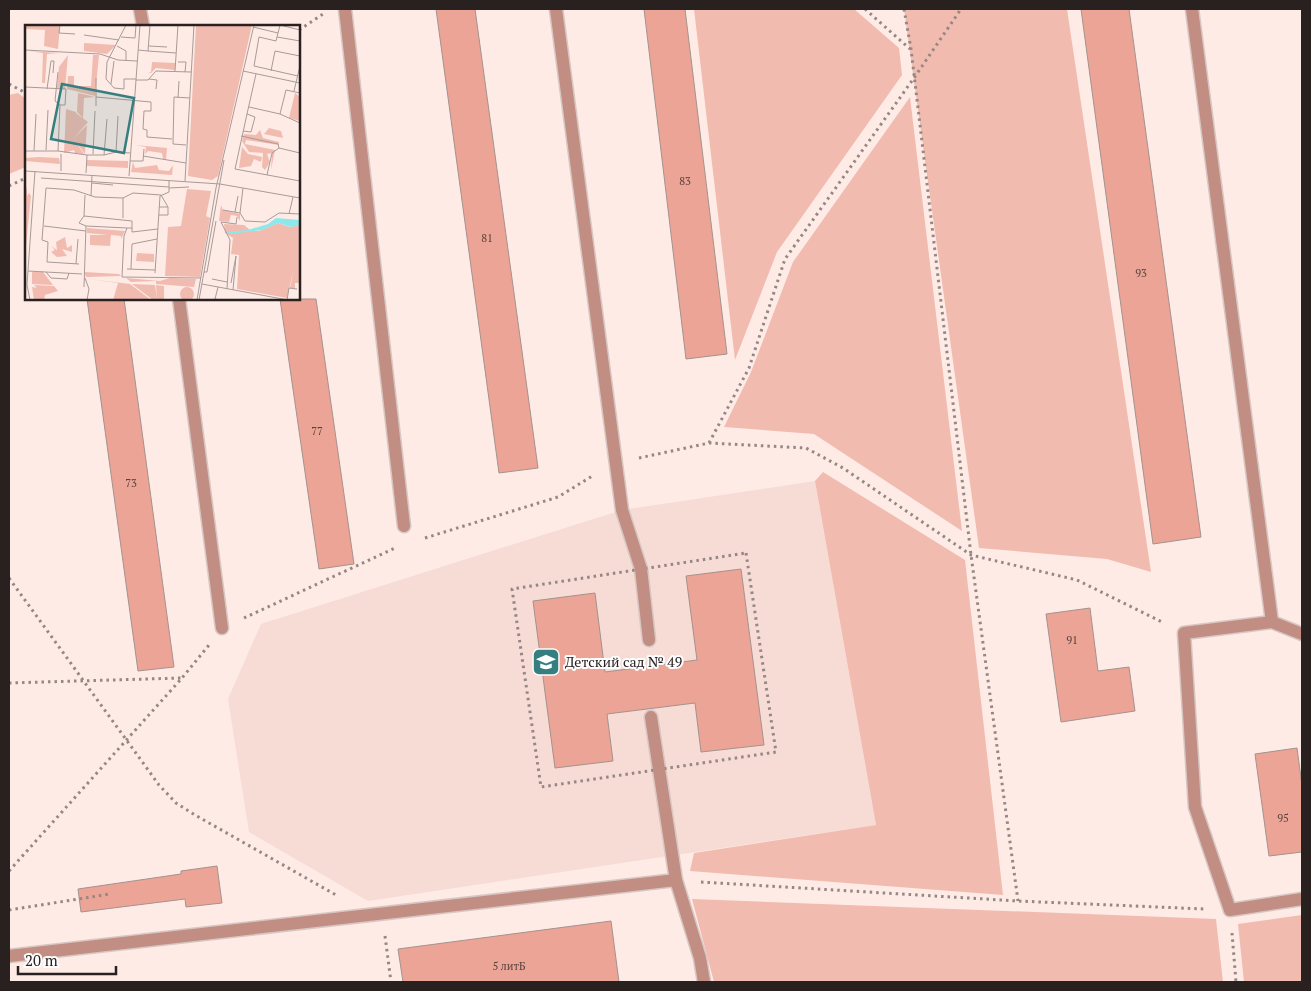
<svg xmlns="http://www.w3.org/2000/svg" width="1311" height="991" font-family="'PT Serif',serif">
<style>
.built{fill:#f7dbd5}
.green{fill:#f1bbb0}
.building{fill:#eca496;stroke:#a4928e}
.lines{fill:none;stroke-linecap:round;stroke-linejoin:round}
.service-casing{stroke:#d7c7c2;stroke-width:15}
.path{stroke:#948784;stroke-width:3;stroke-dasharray:2.5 4;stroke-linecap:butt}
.service{stroke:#c28d82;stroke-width:12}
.labels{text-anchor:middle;stroke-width:4;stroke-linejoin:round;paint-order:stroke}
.number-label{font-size:11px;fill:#59423e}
.poi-label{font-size:14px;fill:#282120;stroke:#fdfdfd;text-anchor:start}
.inset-road{fill:none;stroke:#a89a97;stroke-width:1}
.view{fill:#367f81;fill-opacity:0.15;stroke:#367f81;stroke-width:2.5}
.inset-edge{fill:none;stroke:#282120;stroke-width:2.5}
</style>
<rect width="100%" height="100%" fill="#feebe6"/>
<path class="built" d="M815,481L876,825L368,901L249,832L228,699L261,624L622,510Z"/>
<path class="green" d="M694,9H854L899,48L902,75L777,252L735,360Z
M904,9H1067L1151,572L1107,559L979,548Z
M18,93L26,99V167L9,174V95Z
M910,97L962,531L814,434L724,427L751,372L793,262Z
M823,472L965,560L1003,895L690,871L694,853L876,825L815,481Z
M692,899L1216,919L1223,982H714Z
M1302,915V982H1244L1238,924Z"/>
<path class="building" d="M436,9H475L538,468L499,473Z
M644,9H685L727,354L686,359Z
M1081,9H1129L1201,537L1153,544Z
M87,299H124L174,667L138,671Z
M280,299H316L354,564L319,569Z
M741,569L764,745L701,752L695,703L607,714L613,761L555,768L533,601L595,593L605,672L697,660L686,576Z
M1090,608L1098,671L1129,667L1135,711L1061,722L1046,614Z
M1297,748L1302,785V852L1269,856L1255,754Z
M217,866L222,903L186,907L185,899L81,912L78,889L181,874V871Z
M611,921L619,982H403L398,949Z"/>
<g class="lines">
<g class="service-casing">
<path id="service" d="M140,9L143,26
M345,9L404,526
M556,9L622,510L641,569L649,640
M1192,9L1272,622L1302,634
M179,299L222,628
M1272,622L1184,633L1195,807L1230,910L1302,899
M651,717L676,880L700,958L704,982
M9,956L676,880"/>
</g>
<path class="path" d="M865,9L910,49
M904,9L911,49L971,555L1018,901
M299,30L323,14
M9,84L26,93
M9,186L26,178
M709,443L749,368L785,259L914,78L961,9
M639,458L709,443L806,448L843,468L971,555L1077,580L1164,623
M425,538L558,497L594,475
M746,553L776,752L541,787L512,589Z
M9,578L159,785L176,803L195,815L336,895
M244,618L395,548
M9,683L182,678
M1302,780V779
M9,871L182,678L209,645
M701,882L1018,901L1204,909
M9,910L110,894
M1232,933L1236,982
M385,936L391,982"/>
<use href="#service" class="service"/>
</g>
<defs>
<g id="school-square" transform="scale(1.4375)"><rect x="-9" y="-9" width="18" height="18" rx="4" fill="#367f81" stroke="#fdfdfd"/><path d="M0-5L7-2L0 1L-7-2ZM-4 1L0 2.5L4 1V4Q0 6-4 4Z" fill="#fff"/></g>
</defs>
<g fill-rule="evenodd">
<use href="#school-square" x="546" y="662"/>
</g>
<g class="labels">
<g class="number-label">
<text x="685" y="185">83</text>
<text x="487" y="242">81</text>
<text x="1141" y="277">93</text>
<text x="317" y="435">77</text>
<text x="131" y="487">73</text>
<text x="1072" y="644">91</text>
<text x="1283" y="822">95</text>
<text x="509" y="970">5 литБ</text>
</g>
<g class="poi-label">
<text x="565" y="667">Детский сад № 49</text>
</g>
</g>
<g transform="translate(25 25)">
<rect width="275" height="275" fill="#feebe6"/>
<path d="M0,0H35L33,24L19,21L20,5L0,4ZM171,0H227L193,151L187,155L163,151ZM59,18L91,20L82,29L59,26ZM3,26L34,28L22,29L20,58H17L18,28ZM43,30L40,64L32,63L34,42ZM68,30H74L70,71L42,64L43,51H49V61H66ZM127,37L150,38V45L131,43L126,48H123L126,47ZM53,68L70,72L59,73L58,93L52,87ZM270,68L275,72V96L264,93ZM41,84L51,87V93V88L63,97L49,113L62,100L60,129L49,115L59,129L50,128L49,125L39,128ZM244,103L256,106L258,113L239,109ZM235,105L238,113L254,117V120L221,115L220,119L250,125L246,145L247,128L242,129L245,137L240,145L237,142L238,128L224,127L217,116L219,109L231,110ZM110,120L142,123L141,135L138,134L137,128L123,126L120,129L121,122ZM217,122L223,129L237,132L236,137L229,134L226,141L214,143ZM14,132L34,133L35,139L0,136V133ZM62,135L103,136V143L62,141ZM108,137L110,143L132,140L134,145L144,146L148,140L147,150L106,147ZM2,161V171L4,168L6,171L1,221L0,170ZM162,164L186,166L181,191L185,193L175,252L140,251L143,202L156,201ZM196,180L198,185L215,189V196L212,191L206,190L204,197L194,196ZM253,198L265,202L275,200V258H270V263H265L269,243L262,273L212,264L214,230L206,229L208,213L200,208L199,199L219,200L225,205L234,206ZM62,203L100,206L96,214V211L86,210L85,221L65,220V210H83L62,208ZM40,212L42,223L47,220V227L37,224L42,231L32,232L26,227L30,225L26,221L32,225L31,217ZM112,228L129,229V237L111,236ZM7,247H18L28,260L7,259ZM59,247L94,249L96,251L61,252ZM101,253L135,256L145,253L171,254L169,262L131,259V256L106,257ZM64,254L105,259L126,275H88L93,258ZM107,259L130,260L132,274L131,260L139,261V275H128ZM9,260L29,261L33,266L20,270L19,275H9L7,262L12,263ZM155 269a7 7 0 1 1 14 0a7 7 0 1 1-14 0Z" fill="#f1bbb0"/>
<path d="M251,193L275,195V200L266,202L253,198L237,205L206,209L201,207L223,205L243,199Z" fill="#8ce9eb"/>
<path class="inset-road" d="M35,0L34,8L50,9M101,0L82,37L81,54L89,63L99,64V54H111M255,0L275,5M228,2L253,8L255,0M253,8L251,16L234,12L229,41L273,51M59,10L94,15M96,12L110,13L111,0M252,12L275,16M92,21L101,26V35M124,21L142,22M0,25L75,29L93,35L112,36M113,25L123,26L125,0M123,26L151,28M153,37H161L160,47M150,46L153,0M218,46L275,58M246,46L250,26L275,31M124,54L132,55L131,64M111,55H123L131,46L166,47M86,59L89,36M0,62L41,64L40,80H35M22,64L26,36H29L28,48M269,66L275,41M71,72L126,77V86H119L118,104L122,105V112L147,114M153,73L154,56M71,81V53M224,82L255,89L275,98M222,89L210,144L275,156M255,89L261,65L275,68M93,91L91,127L105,128M82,94L79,130L91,127M218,106L226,107L230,92L222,89L231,49M216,111L253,119L254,123M161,120L148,119L149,72L165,73M21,125L23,85M0,126H33L35,80L30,76L33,47M9,126L11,89M33,126L62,130M68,129L70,86M118,131L161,138M105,136H118L119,124M0,146L195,159L275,173M36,146V129M61,148L62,130H79M242,150L247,128L254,123L275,128M104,151L115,0M16,153L144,162M160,156L169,0M67,158L88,160M144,163L164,162M218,163L215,188L220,196L240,197L254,188L275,189M60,170L59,191L54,198L61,201M66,171L67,150M98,173L108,168L136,170L143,182H134M198,185L215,188M210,187L213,171M264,189L268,172M134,190H143V182M59,191L107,196V203H102L99,211L97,252L176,253M196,197L205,215L202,264M196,197L211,199L212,192M19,201L61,206M107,203V207L133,204M51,239L53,214M54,239L22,237L23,217L17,215L21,163L49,165L70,172L98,173V193M102,244L130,245M106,244L107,219L132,214M3,246L57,249M21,247L26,253L42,254L44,248M179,247H182L191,196M130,248L135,171L144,167V155M60,253L64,264L62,275M187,254L202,257M206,258L211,231L208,265M177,259L263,275M59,262L61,201L102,203M193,262L190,274L194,275M5,275L2,260L10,146M172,275L191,163L229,0M174,275L199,135M262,275L264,263L272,264"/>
<path class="view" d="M37,59L109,73L99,128L26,114Z"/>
<rect width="275" height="275" class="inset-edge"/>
</g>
<rect width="1311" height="991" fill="none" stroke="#282120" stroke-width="20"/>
<path d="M18 966v8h98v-8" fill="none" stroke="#282120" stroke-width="2.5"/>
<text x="25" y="966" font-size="15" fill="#282120" stroke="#fdfdfd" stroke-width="4" paint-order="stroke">20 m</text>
</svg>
